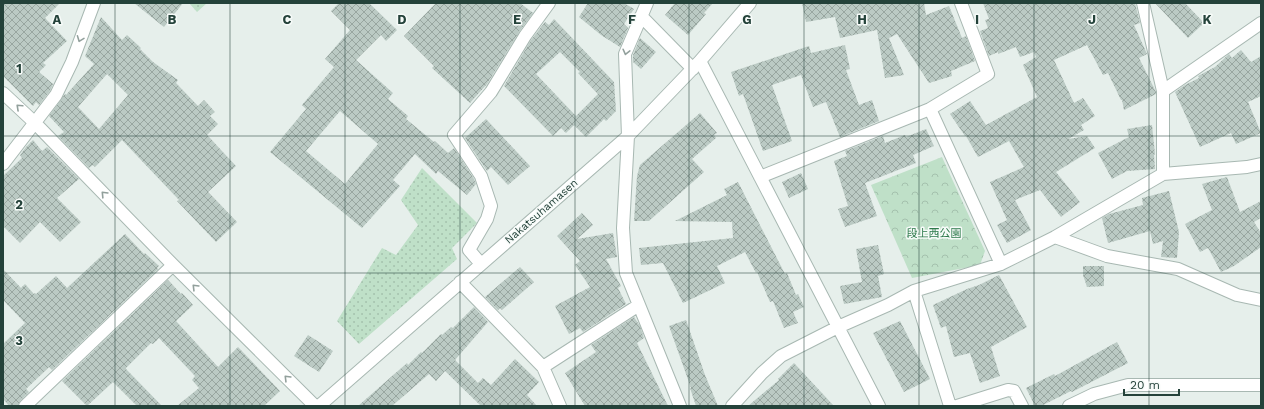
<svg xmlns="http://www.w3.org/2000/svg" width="1264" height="409" font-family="'Work Sans','Noto Sans JP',sans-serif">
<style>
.forest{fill:url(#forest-crowns)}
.garden{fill:url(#garden-dots)}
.building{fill:url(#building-cross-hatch);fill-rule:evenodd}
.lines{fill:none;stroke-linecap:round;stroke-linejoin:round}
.minor-casing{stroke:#a8b8b2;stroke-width:14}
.minor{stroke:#fff;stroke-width:12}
.oneway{stroke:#92a09c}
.grid{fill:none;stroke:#24423a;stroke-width:1;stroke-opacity:0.55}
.labels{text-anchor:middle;stroke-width:3;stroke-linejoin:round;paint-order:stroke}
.street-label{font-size:11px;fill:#24423a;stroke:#f7fbf9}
.park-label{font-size:11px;fill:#2d7a4b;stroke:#f7fbf9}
.grid-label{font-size:13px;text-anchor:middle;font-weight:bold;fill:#24423a;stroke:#f7fbf9;stroke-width:3;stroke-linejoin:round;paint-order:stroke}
</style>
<defs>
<pattern id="forest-crowns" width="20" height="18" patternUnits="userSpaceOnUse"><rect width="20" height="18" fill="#bfe0c8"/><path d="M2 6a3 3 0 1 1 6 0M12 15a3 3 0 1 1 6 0" fill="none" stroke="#a4c1ad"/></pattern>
<pattern id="garden-dots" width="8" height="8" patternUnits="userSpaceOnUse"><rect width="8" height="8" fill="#bfe0c8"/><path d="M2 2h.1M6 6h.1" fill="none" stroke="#a4c1ad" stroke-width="1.8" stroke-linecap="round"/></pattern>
<pattern id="building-cross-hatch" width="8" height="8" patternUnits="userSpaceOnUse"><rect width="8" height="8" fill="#bbcac4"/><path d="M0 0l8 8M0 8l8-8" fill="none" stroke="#98a6a0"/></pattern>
</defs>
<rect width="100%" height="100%" fill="#e6efeb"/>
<path class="forest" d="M942,157L985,251L980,265L912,278L871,185Z"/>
<path class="garden" d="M189,3H207L197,12Z
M422,168L477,223L452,248L457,259L359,344L337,321L382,248L396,255L418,225L401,200Z"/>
<path class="building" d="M3,3H60L45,18L67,41L43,63L46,65L39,72L53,84L50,91L39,105L36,102L33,106L3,76Z
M134,3H183L164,27Z
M339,3H369L397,30L386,41L381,35L356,60L393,93L388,99L408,116L406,119L434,142L435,141L448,153L454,148L474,179L476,184L467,195L438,171L436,174L415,154L393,180L400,186L362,228L270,152L306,109L302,105L334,67L325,59L350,30L331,11ZM340,111L378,144L345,184L306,151Z
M436,3H520L533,13L519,32L487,84L470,103L432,68L434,66L404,36Z
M588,3H624L634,9L624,24L628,28L620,47L601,35L579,17Z
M675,3H713L704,13L706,14L688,35L665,15Z
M802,3H924L926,15L949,6L962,38L966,36L975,61L951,71L952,76L929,83L897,34L889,38L904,75L885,78L877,30L840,38L835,17L806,22Z
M983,3H1135L1140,23L1134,25L1147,54L1139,58L1156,92V94L1124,110L1122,100H1121L1108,73L1103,75L1087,45L1054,60L1074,103L1083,98L1095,116L1081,125L1084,130L1068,139L1087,136L1095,148L1056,172L1080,202L1061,217L1040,190L1015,200L1031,230L1007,243L997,225L1007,220L990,182L1024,167L1009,141L978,157L966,136H965L950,114L970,101L986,125L1037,97L1023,65L1036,57L1034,52L1020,57L1016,47L998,54V52L989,56L980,31L988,28L985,20L989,19Z
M1155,3H1185L1204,23L1188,38Z
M101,17L122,40L127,35L141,48L140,49L153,62L178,80L176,83L198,106L204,100L215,112L210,116L218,124L207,135L236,166L208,192L237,222L216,242L177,201L179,200L122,140L95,167L93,165L89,168L58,136L64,132L49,116L65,94L66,95L94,64L85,56ZM107,74L128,95L99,129L78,107Z
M554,19L614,82L616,111L606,121L604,119L586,137L574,125L566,133L561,128L553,136L504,86L531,40L545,22L549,25ZM560,52L580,72L578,73L598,94L576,116L536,74Z
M640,38L656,52L641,69L633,62V55Z
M845,45L850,69L846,70L859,105L872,100L879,121L840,137L826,102L813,107L801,75L772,85L792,141L763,151L743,94L739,96L731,72L809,46L811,53Z
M1241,50L1251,62L1261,56V96L1248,102L1261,133L1236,144L1231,133L1200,147L1175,92L1185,85L1199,78L1198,76L1215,67L1229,54L1232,58Z
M700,113L717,133L714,135L716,138L692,159L704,172L649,221H634L637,176L640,165Z
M486,119L530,166L508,185L491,167L487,171L465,138Z
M1152,125L1155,154L1154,155L1155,169L1127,171L1112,179L1098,153L1129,137L1127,129Z
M926,129L934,146L913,155L916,163L865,183L877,216L845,227L838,209L848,206L834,161L847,156L845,151L883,136L885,143L905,135L906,137Z
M33,140L42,151L47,147L79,179L57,198L81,222L60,242L40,222L20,243L3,226V176L22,158L20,155L26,147Z
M801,173L808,189L789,198L782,182Z
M1227,177L1240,212L1261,201V218L1254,222L1261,233V247L1234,266L1221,272L1208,248L1200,252L1185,224L1212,210L1202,184Z
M738,182L785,274L787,273L796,295L798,294L804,307L793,312L798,323L784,328L773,301L770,302L757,272L756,273L745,252L717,266L725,283L683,303L663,263L641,265L639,248L733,238L732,222L675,221L727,195L724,189Z
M1169,191L1179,232L1177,258L1161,257L1163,241L1153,244L1150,231L1108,243L1102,218L1109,214L1143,205L1142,198Z
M582,213L593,225L577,239L613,233L617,257L606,259L621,286L618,288L626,304L583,332L580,328L569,334L555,306L590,287L575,265L580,261L557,236Z
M125,234L144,254L145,253L159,266L157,268L158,269L52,370L49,367L26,389L29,392L20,401L18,406H9L3,399V344L25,323L3,300V269L21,288L25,284L34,294L35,293L36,294L56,276L67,288Z
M878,245L884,274L878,276L882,297L844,304L840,286L862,282L856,249Z
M1083,266H1104V286L1087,287L1083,275Z
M520,267L534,282L502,310L500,308L498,310L485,297Z
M999,275L1027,327L991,347L1000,376L980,383L970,353L954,357L946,326L941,328L933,305L967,289L979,285Z
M168,280L181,294L182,293L193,305L176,321L218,367L238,347L280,391L264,406H177L199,388L192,380L195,376L159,338L153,344L151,343L126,368V369L162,406H137L113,382L87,406L62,381Z
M474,307L488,322L455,360L478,383L483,378L491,385L515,359L539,382L527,395L537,406H481L445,371L436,381L429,374L392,406H358L407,363L408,365L421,352L422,353L441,334L442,335L451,327L453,328Z
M634,317L640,326L644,338L637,343L668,406H585L565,373L596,352L591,345Z
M686,320L705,375L718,406H696L690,388H691L669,326Z
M900,321L930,379L904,392L873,333Z
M308,335L333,351L319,372L294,356Z
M1117,342L1128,363L1072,392L1071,391L1041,406H1035L1026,388L1054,374L1055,376Z
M794,363L834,406H748L779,380L778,379Z"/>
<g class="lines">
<g class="minor-casing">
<path id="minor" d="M647,3L625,54L628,136L623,228L626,273L680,406
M1143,3L1163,91V174
M641,16L693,69
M700,61L879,406
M1163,91L1261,23
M3,93L34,122L173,265L315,406
M930,109L1001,264
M3,164L56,95L72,62L94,3
M760,177L930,109L988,74L961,3
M1055,237L1107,256L1178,269L1237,295L1261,300
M481,264L469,250L487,219L491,206L481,176L454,135L491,92L525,36L549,3
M460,282L543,367L560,406
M914,291L950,406
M543,367L639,305
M25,406L173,265
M319,406L628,136L700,61L750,3
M732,406L762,373L781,356L838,327L888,305L914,291L1001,264L1055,237L1163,174L1247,167L1261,164
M957,406L1008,390L1014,391L1022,406
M1069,406L1094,394L1128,385H1261"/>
</g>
<use href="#minor" class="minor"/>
</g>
<defs><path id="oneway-chevron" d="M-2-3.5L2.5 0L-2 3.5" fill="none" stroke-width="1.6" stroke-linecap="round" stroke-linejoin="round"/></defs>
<g class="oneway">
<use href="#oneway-chevron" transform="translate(80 39) rotate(111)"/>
<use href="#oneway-chevron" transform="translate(626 52) rotate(104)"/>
<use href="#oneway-chevron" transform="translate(19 107) rotate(-137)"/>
<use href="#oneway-chevron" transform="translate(104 194) rotate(-134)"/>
<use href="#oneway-chevron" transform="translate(195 287) rotate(-135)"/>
<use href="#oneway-chevron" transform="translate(287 378) rotate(-135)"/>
</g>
<path class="grid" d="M115,3V406M230,3V406M345,3V406M460,3V406M575,3V406M689,3V406M804,3V406M919,3V406M1034,3V406M1149,3V406M3,136H1261M3,273H1261"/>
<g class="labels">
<g class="street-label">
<text transform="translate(541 211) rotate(-41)" y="4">Nakatsuhamasen</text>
</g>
<g class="park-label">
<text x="934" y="237">段上西公園</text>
</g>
</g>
<g class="grid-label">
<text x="57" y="24">A</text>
<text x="172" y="24">B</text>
<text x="287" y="24">C</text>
<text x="402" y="24">D</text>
<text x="517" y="24">E</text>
<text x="632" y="24">F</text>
<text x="747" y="24">G</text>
<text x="862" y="24">H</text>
<text x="977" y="24">I</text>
<text x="1092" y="24">J</text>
<text x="1207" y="24">K</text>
<text x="19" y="73">1</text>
<text x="19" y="209">2</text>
<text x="19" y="345">3</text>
</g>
<rect width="1264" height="409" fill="none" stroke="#24423a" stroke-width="8"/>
<path d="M1124 389v6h55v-6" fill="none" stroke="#24423a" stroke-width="2"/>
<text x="1130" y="389" font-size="12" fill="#24423a" stroke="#f7fbf9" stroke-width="3" paint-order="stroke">20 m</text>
</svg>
